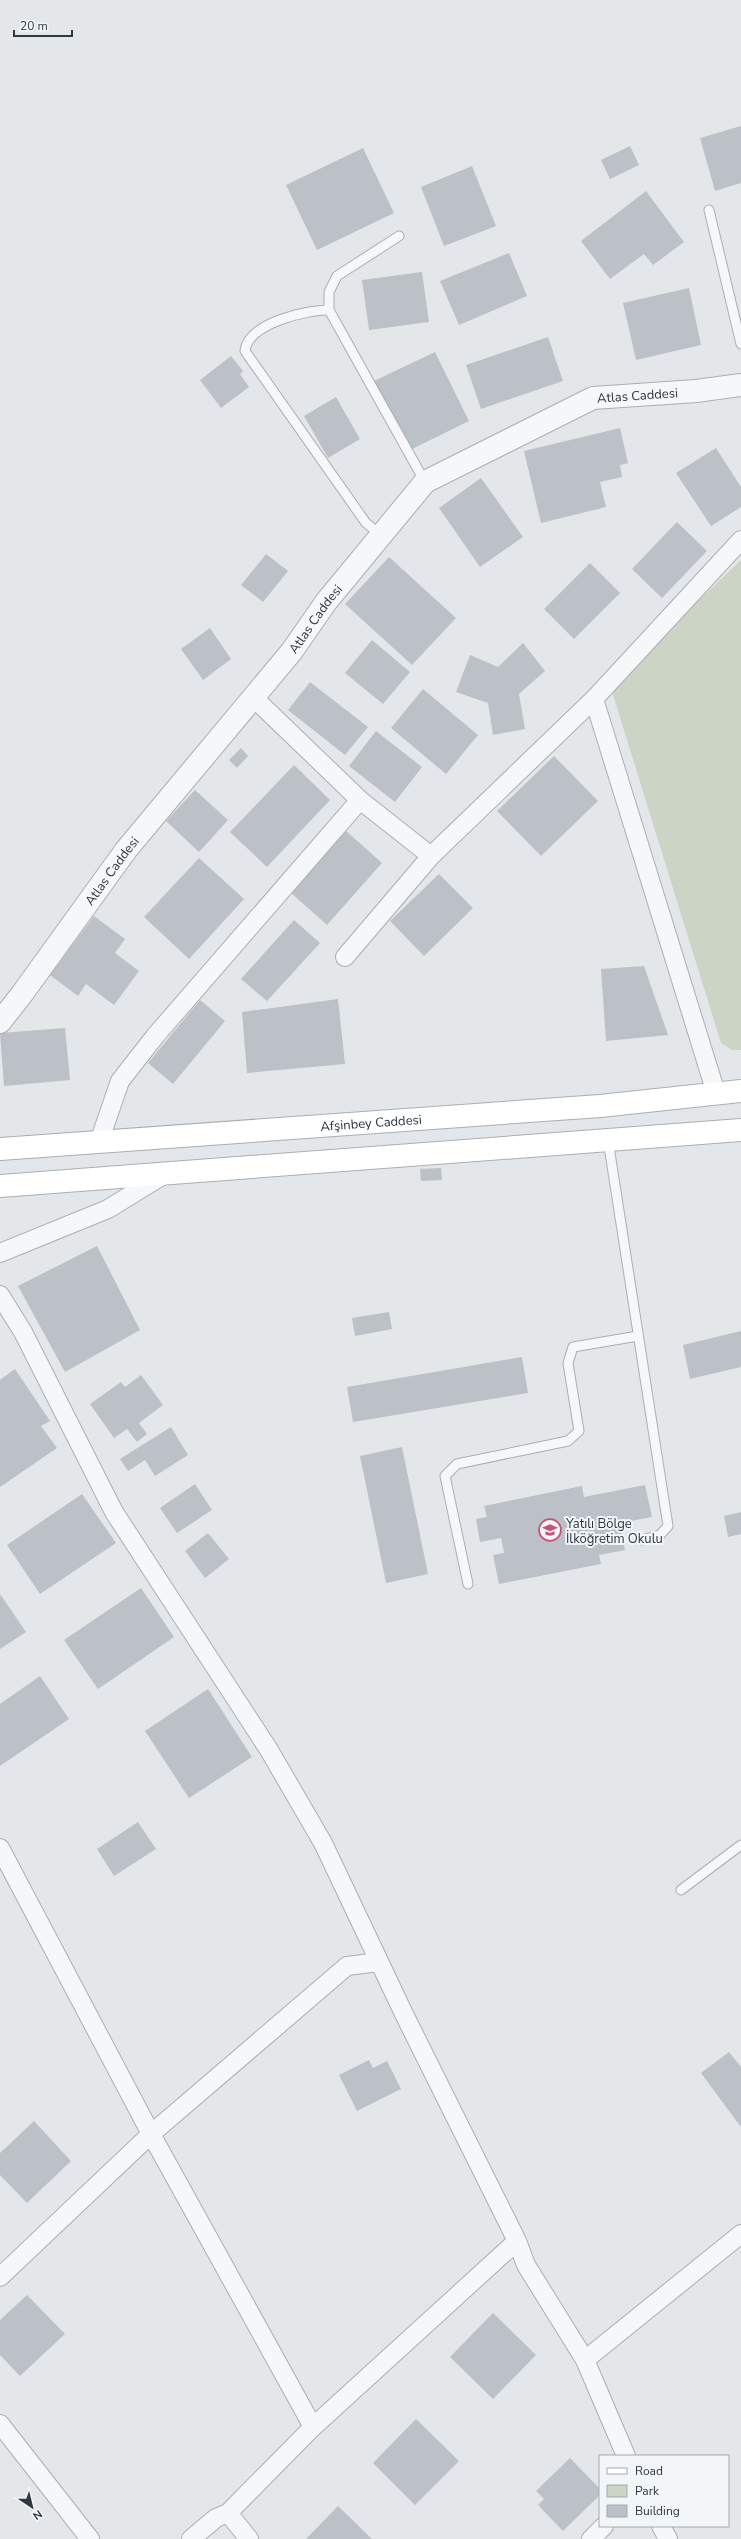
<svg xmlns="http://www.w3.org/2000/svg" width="741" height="2539" font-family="'Nunito Sans',sans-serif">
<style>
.green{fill:#cbd4c5}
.building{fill:#bbc1c7}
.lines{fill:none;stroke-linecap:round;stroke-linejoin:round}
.service-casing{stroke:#a8afb4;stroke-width:11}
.minor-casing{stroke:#a8afb4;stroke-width:20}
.tertiary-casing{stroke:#a8afb4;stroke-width:24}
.secondary-casing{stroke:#a8afb4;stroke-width:24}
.service{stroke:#f6f7f9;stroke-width:9}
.minor{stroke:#f6f7f9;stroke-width:18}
.tertiary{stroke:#f6f7f9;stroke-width:22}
.secondary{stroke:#fff;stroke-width:22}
.labels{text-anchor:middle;stroke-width:4;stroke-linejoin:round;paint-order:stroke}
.street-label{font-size:13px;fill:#2c3741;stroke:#f3f6f8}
.poi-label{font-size:13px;fill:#2c3741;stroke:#f3f6f8;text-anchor:start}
</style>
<rect width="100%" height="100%" fill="#e3e7ea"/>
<path class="green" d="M741,560V1050H732L721,1043L610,685Z"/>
<path class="building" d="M741,126V183L715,191L700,138Z
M630,146L639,165L610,179L601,160Z
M363,148L394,213L317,250L286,185Z
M472,166L496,226L444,246L421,187Z
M646,191L684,242L653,265L644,254L610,279L581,241Z
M509,253L527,296L459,325L440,281Z
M422,272L429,322L369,330L362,280Z
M689,288L701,345L636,360L623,303Z
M548,337L563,381L481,409L466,365Z
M435,352L469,421L408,451L374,381Z
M231,356L243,371L240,374L249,387L221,408L200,380Z
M336,397L360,439L328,458L304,416Z
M620,428L628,463L620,465L622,477L600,482L606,507L541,523L524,451Z
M716,448L741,487V507L711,526L676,473Z
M481,478L523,537L480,567L439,508Z
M677,522L707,551L662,598L632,569Z
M266,554L288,571L263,602L241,585Z
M389,557L456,618L412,665L345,604Z
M590,563L620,593L574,639L544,609Z
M210,628L231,659L203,680L181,649Z
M372,640L410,672L383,704L345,673Z
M523,643L545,671L519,694L525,729L493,735L488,703L456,692L470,655L498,667Z
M310,682L368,727L345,755L288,710Z
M423,689L478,735L446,774L391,728Z
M376,731L422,767L395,802L349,766Z
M241,748L248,756L237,768L229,760Z
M554,756L598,801L541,856L497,811Z
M294,765L330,800L267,867L230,832Z
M195,790L228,820L199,852L166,821Z
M345,830L382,863L327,925L290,892Z
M199,858L244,899L189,959L144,917Z
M439,874L473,908L424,956L390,921Z
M94,916L125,939L115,953L139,971L114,1005L86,984L78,996L50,975Z
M294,920L320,943L267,1001L241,979Z
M644,966L668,1035L606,1041L601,969Z
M338,999L345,1064L247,1073L242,1012Z
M200,1000L225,1021L173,1084L148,1063Z
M65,1028L70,1080L4,1086L0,1033Z
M441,1168L442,1180L421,1181L420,1169Z
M97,1246L140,1330L65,1372L18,1286Z
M389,1312L392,1329L355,1336L352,1318Z
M741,1331V1367L690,1379L683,1345Z
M522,1357L528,1393L353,1422L347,1387Z
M15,1369L50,1421L41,1426L57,1448L0,1487V1380Z
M141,1375L163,1405L139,1423L147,1434L137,1442L127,1429L114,1438L90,1404L121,1382L125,1387Z
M171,1427L188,1455L155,1476L145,1460L128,1471L120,1459Z
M402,1447L428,1574L386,1583L360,1456Z
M195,1484L212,1510L177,1533L160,1508Z
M645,1485L652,1517L620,1523L625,1550L599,1555L601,1564L499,1584L493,1555L504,1553L501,1538L480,1542L476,1519L487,1517L484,1506L582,1486L584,1497Z
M82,1494L116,1543L40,1594L7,1545Z
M741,1512V1534L728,1537L724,1516Z
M208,1533L229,1559L205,1578L185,1551Z
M141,1588L174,1637L98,1689L64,1640Z
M0,1594L26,1632L0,1649Z
M40,1676L69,1719L0,1766V1704Z
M208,1689L252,1757L189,1798L145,1731Z
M138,1822L156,1849L114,1876L97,1849Z
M729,2052L741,2067V2127L701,2073Z
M369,2060L373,2068L387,2061L401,2089L357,2111L339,2075Z
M34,2121L71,2161L27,2203L0,2175V2153Z
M27,2295L65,2334L20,2376L0,2355V2320Z
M493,2313L536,2355L493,2399L450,2357Z
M416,2419L459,2461L415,2505L373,2463Z
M570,2458L600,2489V2495L563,2531L538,2505L544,2499L536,2491Z
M338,2506L372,2539H306Z"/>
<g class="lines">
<g class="service-casing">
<path id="service" d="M709,210L741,344
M399,236L337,276L329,292V310L425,482
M329,310C306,310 248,323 245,351L366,523L381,535
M608,1140L668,1526L660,1535L642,1540
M468,1584L445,1476L457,1464L568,1441L579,1431L568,1363L573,1347L638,1336
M681,1890L741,1845"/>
</g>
<g class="minor-casing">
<path id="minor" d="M254,698L360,800L431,856
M594,699L716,1093
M345,957L431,856L594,699L741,540
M99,1142L120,1081L156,1035L360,800
M0,1253L108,1209L165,1174
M0,1295L23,1332L114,1512L269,1750L323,1843L404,2014L517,2241L526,2265L585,2360L626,2456
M0,1848L151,2134L313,2427
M0,2277L151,2134L347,1966L379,1962
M585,2360L741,2234
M0,2424L90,2539
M228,2513L249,2539
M661,2526L668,2539
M191,2539L216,2518L228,2513L313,2427L517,2241
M591,2539L604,2526"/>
</g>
<g class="tertiary-casing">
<g id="tertiary">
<path id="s1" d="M0,1022L22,994L126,850L292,651L326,602L425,482L593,398L696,391L741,385"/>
</g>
</g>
<g class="secondary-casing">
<g id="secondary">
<path id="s2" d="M0,1149L600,1106L741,1091"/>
<path d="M0,1186L741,1130"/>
</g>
</g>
<use href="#service" class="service"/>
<use href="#minor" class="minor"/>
<use href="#tertiary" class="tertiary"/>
<use href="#secondary" class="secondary"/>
</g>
<defs>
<g id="school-ring" transform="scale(1.15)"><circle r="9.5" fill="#f3f6f8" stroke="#c65276" stroke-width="1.5"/><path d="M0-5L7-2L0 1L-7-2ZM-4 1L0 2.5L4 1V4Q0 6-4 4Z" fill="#c65276"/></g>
</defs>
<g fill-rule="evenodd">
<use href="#school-ring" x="550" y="1530"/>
</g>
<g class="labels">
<g class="street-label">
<text dy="5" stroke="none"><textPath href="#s1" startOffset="920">Atlas Caddesi</textPath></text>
<text dy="5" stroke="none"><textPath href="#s1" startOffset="512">Atlas Caddesi</textPath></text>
<text dy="5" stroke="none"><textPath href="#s1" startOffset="188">Atlas Caddesi</textPath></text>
<text dy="5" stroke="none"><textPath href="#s2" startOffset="372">Afşinbey Caddesi</textPath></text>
</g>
<g class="poi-label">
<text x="566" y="1528">Yatılı Bölge<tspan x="566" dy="15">İlköğretim Okulu</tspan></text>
</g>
</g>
<rect x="599" y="2455" width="130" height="72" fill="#f3f6f8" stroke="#a3aaaf"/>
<rect x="607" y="2468" width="20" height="6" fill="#ffffff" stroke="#a3aaaf"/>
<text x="635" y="2475" font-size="12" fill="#2c3741">Road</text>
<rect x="607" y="2485" width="20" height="12" fill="#cbd4c5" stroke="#a3aaaf"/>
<text x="635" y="2495" font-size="12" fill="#2c3741">Park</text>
<rect x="607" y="2505" width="20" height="12" fill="#bbc1c7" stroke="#a3aaaf"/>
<text x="635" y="2515" font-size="12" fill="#2c3741">Building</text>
<g transform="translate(32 2507) rotate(145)" stroke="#f3f6f8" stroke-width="3" paint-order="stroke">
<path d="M0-3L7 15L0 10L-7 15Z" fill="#2c3741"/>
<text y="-6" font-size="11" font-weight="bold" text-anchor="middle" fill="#2c3741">N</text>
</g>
<path d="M14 30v6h58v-6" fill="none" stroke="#2c3741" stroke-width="2"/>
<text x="20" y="30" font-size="12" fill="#2c3741" stroke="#f3f6f8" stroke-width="3" paint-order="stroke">20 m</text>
</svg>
